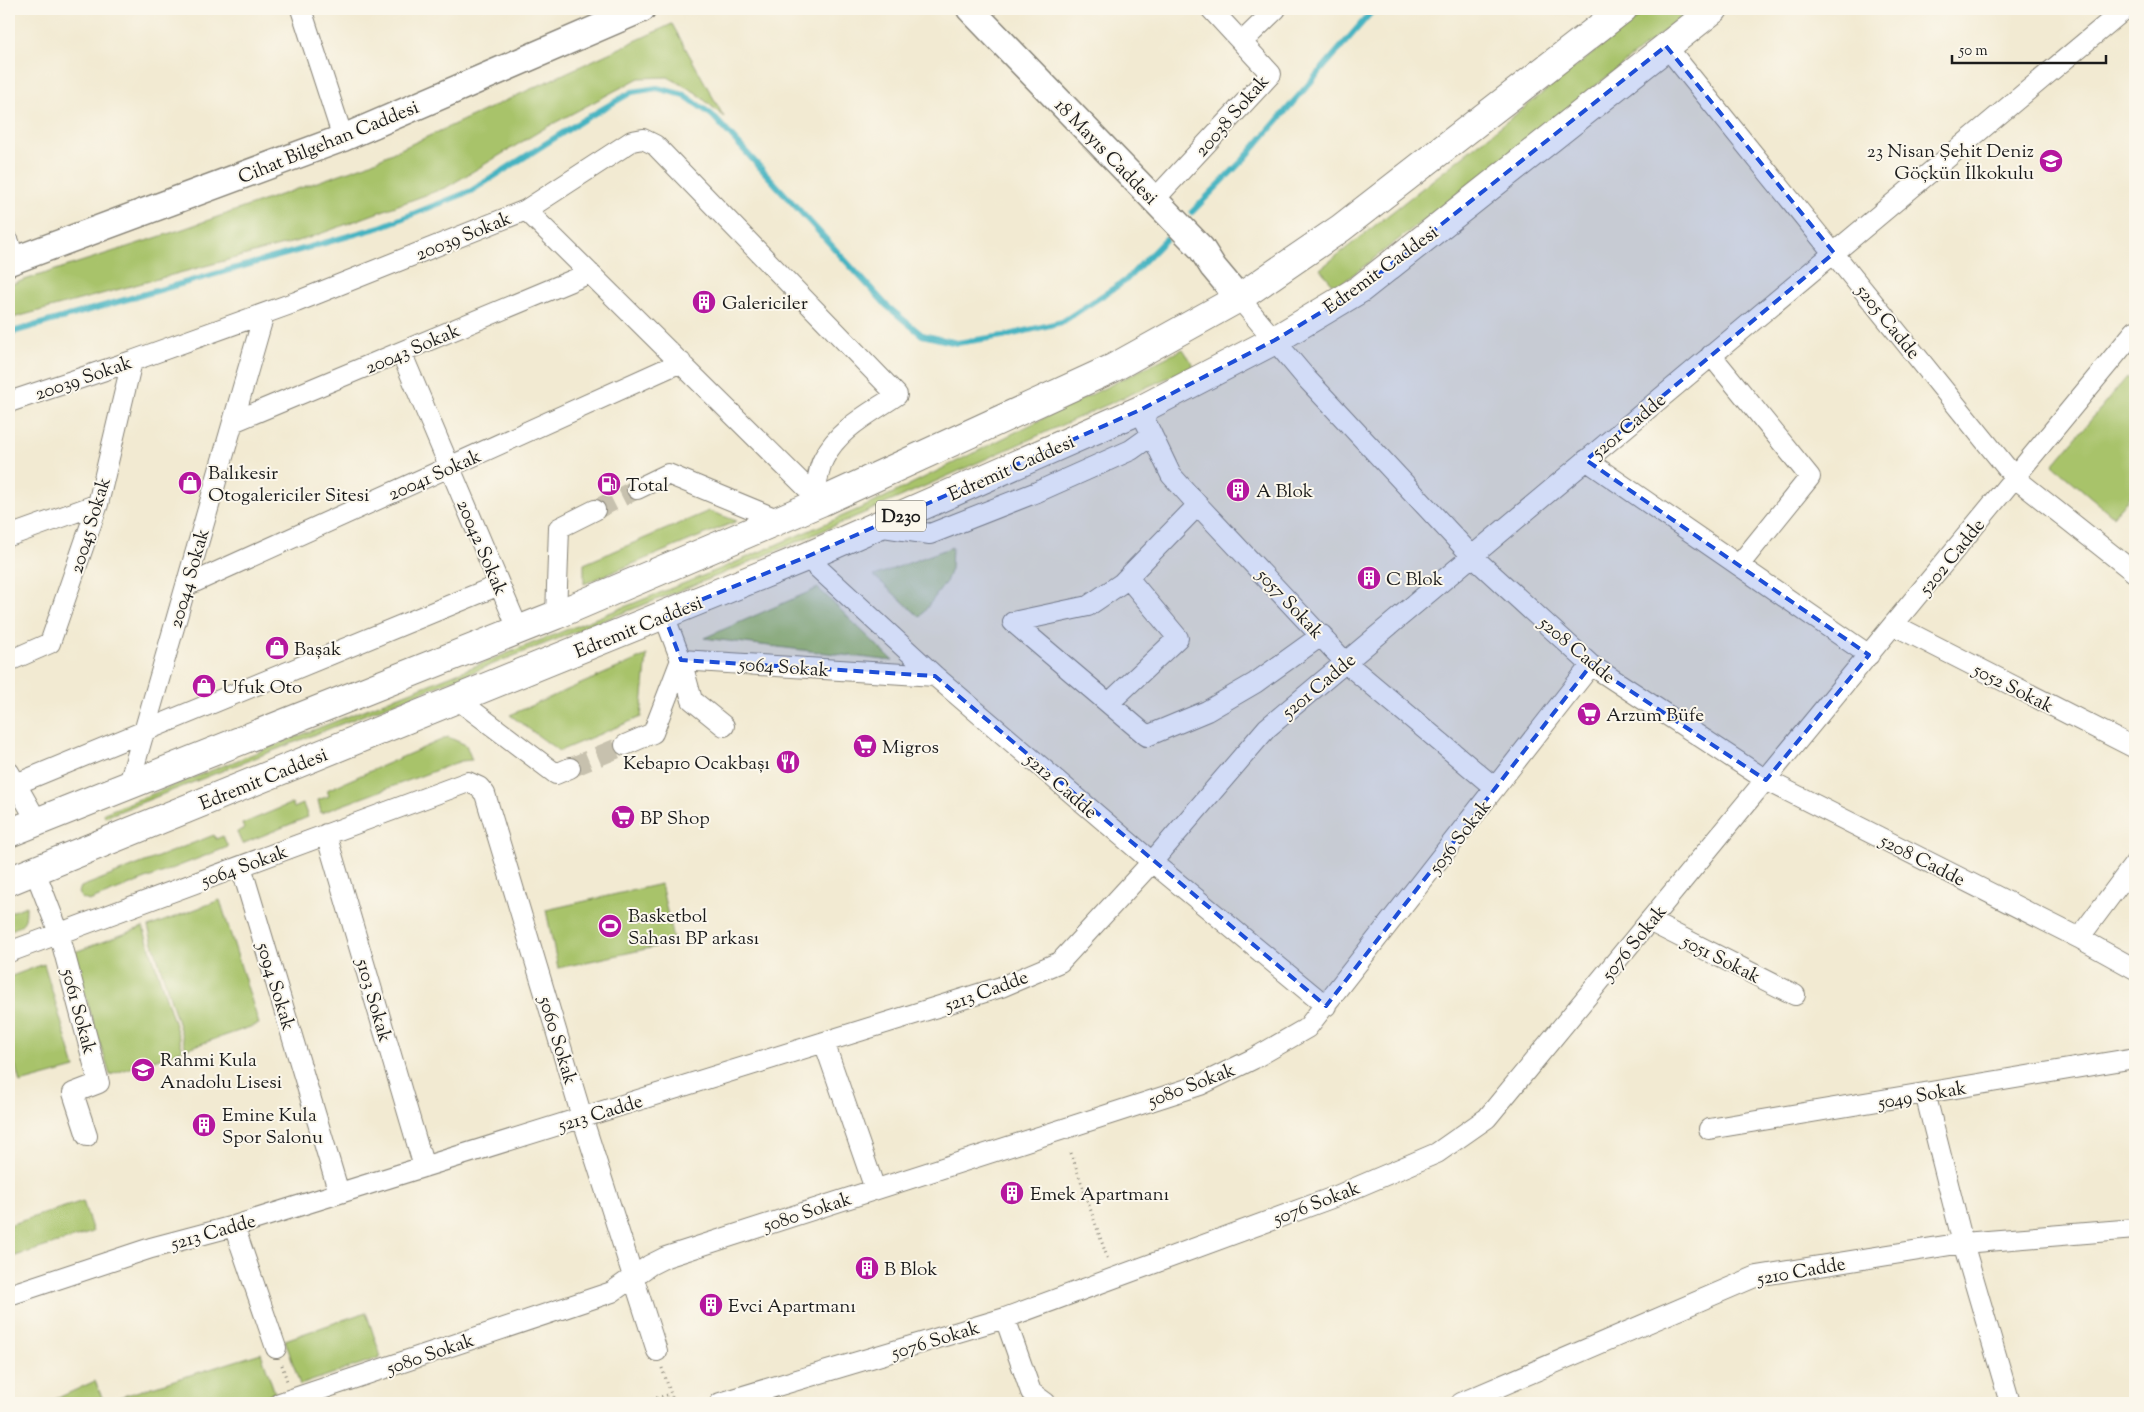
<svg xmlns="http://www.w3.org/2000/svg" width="2144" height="1412" font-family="'Sorts Mill Goudy',serif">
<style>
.green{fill:#a8c36a;stroke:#627043}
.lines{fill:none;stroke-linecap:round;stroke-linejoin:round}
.stream{stroke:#45b3c1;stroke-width:6}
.minor-tunnel{stroke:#c7c1ae;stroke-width:20;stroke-dasharray:20 10;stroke-linecap:butt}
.minor-casing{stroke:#878377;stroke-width:22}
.major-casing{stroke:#878377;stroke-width:29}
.highway-casing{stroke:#878377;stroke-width:30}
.path{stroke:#878377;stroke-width:3;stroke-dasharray:1 4;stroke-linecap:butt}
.minor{stroke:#fff;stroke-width:20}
.major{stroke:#fff;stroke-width:26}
.highway{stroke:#fff;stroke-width:28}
.marked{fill:#1d4ed8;fill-opacity:0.2;stroke:#1d4ed8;stroke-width:4;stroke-dasharray:10 6;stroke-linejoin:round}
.labels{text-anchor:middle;stroke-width:4;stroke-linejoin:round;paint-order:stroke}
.shield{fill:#fbf7ec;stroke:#5f5e5a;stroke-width:1}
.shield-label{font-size:18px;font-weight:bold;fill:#1c1c1c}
.street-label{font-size:19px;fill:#1c1c1c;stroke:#fbf7ec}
.poi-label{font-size:19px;fill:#1c1c1c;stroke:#fbf7ec;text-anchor:start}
</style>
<rect width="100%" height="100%" fill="#fbf7ec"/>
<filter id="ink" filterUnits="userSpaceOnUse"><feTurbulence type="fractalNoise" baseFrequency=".02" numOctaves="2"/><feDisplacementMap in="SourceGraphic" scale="10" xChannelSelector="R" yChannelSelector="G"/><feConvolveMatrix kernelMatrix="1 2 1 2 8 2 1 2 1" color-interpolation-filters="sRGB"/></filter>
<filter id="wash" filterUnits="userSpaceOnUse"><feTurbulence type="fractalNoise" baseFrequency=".0096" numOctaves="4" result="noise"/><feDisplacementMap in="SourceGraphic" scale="20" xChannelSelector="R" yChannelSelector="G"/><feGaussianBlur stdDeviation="1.12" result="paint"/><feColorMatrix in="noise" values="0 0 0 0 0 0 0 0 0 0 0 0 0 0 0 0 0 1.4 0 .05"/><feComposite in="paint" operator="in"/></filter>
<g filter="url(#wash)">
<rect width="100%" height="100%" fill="#f2ead2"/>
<path class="green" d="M1649,9H1691L1582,97L1336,288L1320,269Z
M672,24L724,117L695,92L668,77L639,78L545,128L447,187L309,238L9,319V285L183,229L366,165Z
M1183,349L1194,366L876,508L722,574L105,817L104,813L720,569L875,502Z
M2127,377L2135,384V490L2113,516L2053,465Z
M709,511L737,521L584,584V564Z
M952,547L951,569L946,582L920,617L874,576Z
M818,588L893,661L704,638Z
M647,655L641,717L559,751L510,715Z
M448,737L466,745L472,760L461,761L321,813L318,800L329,796L327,790Z
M292,803L294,808L303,804L308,817L242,844L237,832L244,829L242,824Z
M214,835L216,839L223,836L228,847L89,901L81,898L79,892L81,887Z
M661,884L674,943L558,968L546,910Z
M220,900L259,1024L186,1049L148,927Z
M26,906C26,923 25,924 9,931V913Z
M143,927L183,1050L110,1075L72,953Z
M44,964L75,1068L20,1083L9,1041V977Z
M83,1201L93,1232L9,1258V1225Z
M366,1312L381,1357L300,1385L285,1340Z
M261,1353L275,1393L240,1403H47L95,1381L104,1402Z"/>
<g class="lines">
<path class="stream" d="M1192,212L1244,159L1374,9
M9,333L380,227L471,191L583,120L632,92L657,88L684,95L712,115L887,306L922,335L957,343L1009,335L1062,322L1125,281L1166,239"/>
</g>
</g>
<g filter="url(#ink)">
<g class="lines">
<path class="minor-tunnel" d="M595,510L637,489
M570,768L625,745"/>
<g class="minor-casing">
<path id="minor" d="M301,9L343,138
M1242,42L1276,9
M1666,46L2015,478L2135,573
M1154,200L1271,74L1211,9
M526,210L632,141L643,139L655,145L897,395C871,413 839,428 824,458C818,468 817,484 815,496
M9,242L14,260
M1239,298L1307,379L1472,556L1591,665L1766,780L2079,938L2135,969
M401,352L519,631
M1711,355L1810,477L1739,565
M9,402L132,361L296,302L526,210L821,502
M1140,410L1171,475L1198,505L1345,662L1495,788
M233,422L590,273
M1586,460L1869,655
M637,489L668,474L779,520
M1198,505L1122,583L1088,606L1013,622L1147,736L1207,711L1255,683L1322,635
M877,526L930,534L1037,492L1131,450L1152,435
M9,536L98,504
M806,557L935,676L1152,862L1326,1006
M186,586L681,362
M556,615L559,528L595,510
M664,615L681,660L935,676
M1894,625L2135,748
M681,660L692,700L724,726
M9,661L50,643L98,504L132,361
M457,699L556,774L570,768
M1109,703L1178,638L1128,578
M625,745L653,733L681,660
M9,772L37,821
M16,784L499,585
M129,784L264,314
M326,834L424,1167
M241,866L339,1193
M35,871L59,933L99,1083L73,1093L87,1136
M1649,921L1795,995
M2079,938L2135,863
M9,952L468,782L479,787L485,794L582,1117L657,1351
M824,1042L875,1189
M1925,1093L1963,1243L2010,1403
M1709,1129L2135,1058
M234,1226L276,1348
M9,1295L151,1248L234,1226L1001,987L1060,962L1152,862L1267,728L2125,9
M1005,1318L1031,1392L1046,1403
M280,1403L612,1292L650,1265L666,1257L1200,1085L1253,1059L1307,1028L1591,665
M720,1403L1005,1318L1334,1197L1437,1153L1487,1118L2135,331
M1461,1403L1757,1276L1963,1243L2135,1229"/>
</g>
<g class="major-casing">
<path id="major" d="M970,9L1201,248L1213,267L1239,298
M9,262L343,138L642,9"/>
</g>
<g class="highway-casing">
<path id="highway" d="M9,833L556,615L821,502L1113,368L1239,298L1341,228L1623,9
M9,881L806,557L1140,410L1275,340L1360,289L1714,9"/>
</g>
<path class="path" d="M1071,1153L1108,1260
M282,1365L287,1381
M662,1368L674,1403
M642,1402L671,1394"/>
<use href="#minor" class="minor"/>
<use href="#major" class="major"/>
<use href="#highway" class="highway"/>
</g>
</g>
<path class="marked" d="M1666,46L1834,253L1586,460L1869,655L1766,780L1591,665L1326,1006L935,676L681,660L664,615L806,557L1140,410L1275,340L1360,289Z"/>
<defs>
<g id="school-disc" transform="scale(1.25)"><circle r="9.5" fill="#b5179e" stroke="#fbf7ec"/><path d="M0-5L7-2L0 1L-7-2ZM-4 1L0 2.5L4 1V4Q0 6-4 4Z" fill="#fff"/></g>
<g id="building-disc" transform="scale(1.25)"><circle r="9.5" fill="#b5179e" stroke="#fbf7ec"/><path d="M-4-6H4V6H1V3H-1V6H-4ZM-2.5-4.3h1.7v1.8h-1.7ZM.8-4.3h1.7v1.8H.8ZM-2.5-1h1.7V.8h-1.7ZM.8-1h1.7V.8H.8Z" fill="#fff"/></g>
<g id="shop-disc" transform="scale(1.25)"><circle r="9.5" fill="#b5179e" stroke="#fbf7ec"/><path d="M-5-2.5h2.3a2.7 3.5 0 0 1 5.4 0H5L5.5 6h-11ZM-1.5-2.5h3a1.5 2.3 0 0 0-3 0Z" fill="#fff"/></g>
<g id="fuel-disc" transform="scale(1.25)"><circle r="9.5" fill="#b5179e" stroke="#fbf7ec"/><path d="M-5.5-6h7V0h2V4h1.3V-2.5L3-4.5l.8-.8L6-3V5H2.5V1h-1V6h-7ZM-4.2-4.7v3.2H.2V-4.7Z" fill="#fff"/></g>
<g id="supermarket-disc" transform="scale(1.25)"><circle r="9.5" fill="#b5179e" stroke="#fbf7ec"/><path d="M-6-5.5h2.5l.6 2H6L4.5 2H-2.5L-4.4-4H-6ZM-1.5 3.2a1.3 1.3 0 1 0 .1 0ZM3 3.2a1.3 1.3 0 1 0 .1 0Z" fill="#fff"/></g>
<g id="restaurant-disc" transform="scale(1.25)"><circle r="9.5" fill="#b5179e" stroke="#fbf7ec"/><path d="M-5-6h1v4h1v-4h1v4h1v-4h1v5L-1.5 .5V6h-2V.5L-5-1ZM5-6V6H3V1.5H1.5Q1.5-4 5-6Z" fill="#fff"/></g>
<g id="stadium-disc" transform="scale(1.25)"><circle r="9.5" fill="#b5179e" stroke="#fbf7ec"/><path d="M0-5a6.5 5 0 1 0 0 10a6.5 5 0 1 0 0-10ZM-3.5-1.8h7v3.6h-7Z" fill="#fff"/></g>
</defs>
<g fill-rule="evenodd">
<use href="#school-disc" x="2051" y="161"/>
<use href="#building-disc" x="704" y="302"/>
<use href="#shop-disc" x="190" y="483"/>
<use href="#fuel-disc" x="609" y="484"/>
<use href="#building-disc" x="1238" y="490"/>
<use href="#building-disc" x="1369" y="578"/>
<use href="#shop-disc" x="277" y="648"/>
<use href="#shop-disc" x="204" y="686"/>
<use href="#supermarket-disc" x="1589" y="714"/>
<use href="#supermarket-disc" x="865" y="746"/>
<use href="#restaurant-disc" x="788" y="762"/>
<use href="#supermarket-disc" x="623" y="817"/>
<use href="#stadium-disc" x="610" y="926"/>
<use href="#school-disc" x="143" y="1070"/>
<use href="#building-disc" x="204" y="1125"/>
<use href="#building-disc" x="1012" y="1193"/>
<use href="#building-disc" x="867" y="1268"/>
<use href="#building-disc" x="711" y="1305"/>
</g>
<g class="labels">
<rect class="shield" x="876" y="500.5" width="50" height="31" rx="4"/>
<g class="shield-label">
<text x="901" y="522">D230</text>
</g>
<g class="street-label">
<text transform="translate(1231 115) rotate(-49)" y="7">20038 Sokak</text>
<text transform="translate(328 141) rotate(-22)" y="7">Cihat Bilgehan Caddesi</text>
<text transform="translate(1107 151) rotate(46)" y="7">18 Mayıs Caddesi</text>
<text transform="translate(463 235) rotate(-22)" y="7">20039 Sokak</text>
<text transform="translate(1380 269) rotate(-36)" y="7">Edremit Caddesi</text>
<text transform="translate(1889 321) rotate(51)" y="7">5205 Cadde</text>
<text transform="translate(412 348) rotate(-23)" y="7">20043 Sokak</text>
<text transform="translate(83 377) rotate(-19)" y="7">20039 Sokak</text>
<text transform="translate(1628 425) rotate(-40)" y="7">5201 Cadde</text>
<text transform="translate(1011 467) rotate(-24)" y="7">Edremit Caddesi</text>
<text transform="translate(434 474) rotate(-24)" y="7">20041 Sokak</text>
<text transform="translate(89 525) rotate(-73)" y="7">20045 Sokak</text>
<text transform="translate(483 547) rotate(67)" y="7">20042 Sokak</text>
<text transform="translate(1951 556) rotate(-51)" y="7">5202 Cadde</text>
<text transform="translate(188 578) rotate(-74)" y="7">20044 Sokak</text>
<text transform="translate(1291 603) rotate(47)" y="7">5057 Sokak</text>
<text transform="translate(638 626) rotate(-22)" y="7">Edremit Caddesi</text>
<text transform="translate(1578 649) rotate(40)" y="7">5208 Cadde</text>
<text transform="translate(784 666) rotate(4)" y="7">5064 Sokak</text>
<text transform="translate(1318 685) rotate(-40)" y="7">5201 Cadde</text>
<text transform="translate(2014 687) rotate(27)" y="7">5052 Sokak</text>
<text transform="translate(263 778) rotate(-22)" y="7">Edremit Caddesi</text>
<text transform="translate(1062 785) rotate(41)" y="7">5212 Cadde</text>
<text transform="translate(1459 836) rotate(-52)" y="7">5056 Sokak</text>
<text transform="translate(1923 859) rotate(27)" y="7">5208 Cadde</text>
<text transform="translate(244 865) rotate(-20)" y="7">5064 Sokak</text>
<text transform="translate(1633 942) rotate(-51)" y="7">5076 Sokak</text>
<text transform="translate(1722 958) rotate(27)" y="7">5051 Sokak</text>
<text transform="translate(277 986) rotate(73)" y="7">5094 Sokak</text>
<text transform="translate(986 990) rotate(-20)" y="7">5213 Cadde</text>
<text transform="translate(375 1000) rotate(74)" y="7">5103 Sokak</text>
<text transform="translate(80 1011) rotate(75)" y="7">5061 Sokak</text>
<text transform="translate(559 1040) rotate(73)" y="7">5060 Sokak</text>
<text transform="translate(1191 1084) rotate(-21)" y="7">5080 Sokak</text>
<text transform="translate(1922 1094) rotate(-10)" y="7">5049 Sokak</text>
<text transform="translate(600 1112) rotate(-17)" y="7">5213 Cadde</text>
<text transform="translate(1316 1202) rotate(-21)" y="7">5076 Sokak</text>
<text transform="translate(807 1211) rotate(-18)" y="7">5080 Sokak</text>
<text transform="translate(213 1231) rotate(-16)" y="7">5213 Cadde</text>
<text transform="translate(1801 1270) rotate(-10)" y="7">5210 Cadde</text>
<text transform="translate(935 1339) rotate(-17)" y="7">5076 Sokak</text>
<text transform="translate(430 1353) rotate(-19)" y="7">5080 Sokak</text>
</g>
<g class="poi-label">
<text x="2034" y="157" text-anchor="end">23 Nisan Şehit Deniz<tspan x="2034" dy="22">Göçkün İlkokulu</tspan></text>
<text x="722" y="309">Galericiler</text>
<text x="208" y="479">Balıkesir<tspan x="208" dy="22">Otogalericiler Sitesi</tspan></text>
<text x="626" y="491">Total</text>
<text x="1256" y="497">A Blok</text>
<text x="1386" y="585">C Blok</text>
<text x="294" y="655">Başak</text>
<text x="222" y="693">Ufuk Oto</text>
<text x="1606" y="721">Arzum Büfe</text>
<text x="882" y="753">Migros</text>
<text x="770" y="769" text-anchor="end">Kebap10 Ocakbaşı</text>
<text x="640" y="824">BP Shop</text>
<text x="628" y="922">Basketbol<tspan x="628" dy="22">Sahası BP arkası</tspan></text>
<text x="160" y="1066">Rahmi Kula<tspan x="160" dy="22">Anadolu Lisesi</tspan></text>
<text x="222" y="1121">Emine Kula<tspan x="222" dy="22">Spor Salonu</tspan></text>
<text x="1030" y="1200">Emek Apartmanı</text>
<text x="884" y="1275">B Blok</text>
<text x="728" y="1312">Evci Apartmanı</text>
</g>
</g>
<rect width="2144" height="1412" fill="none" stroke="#fbf7ec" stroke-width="30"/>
<path d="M1952 55v8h154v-8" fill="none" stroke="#1c1c1c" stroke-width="2.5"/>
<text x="1959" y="55" font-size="15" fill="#1c1c1c" stroke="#fbf7ec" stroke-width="4" paint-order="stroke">50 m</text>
</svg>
